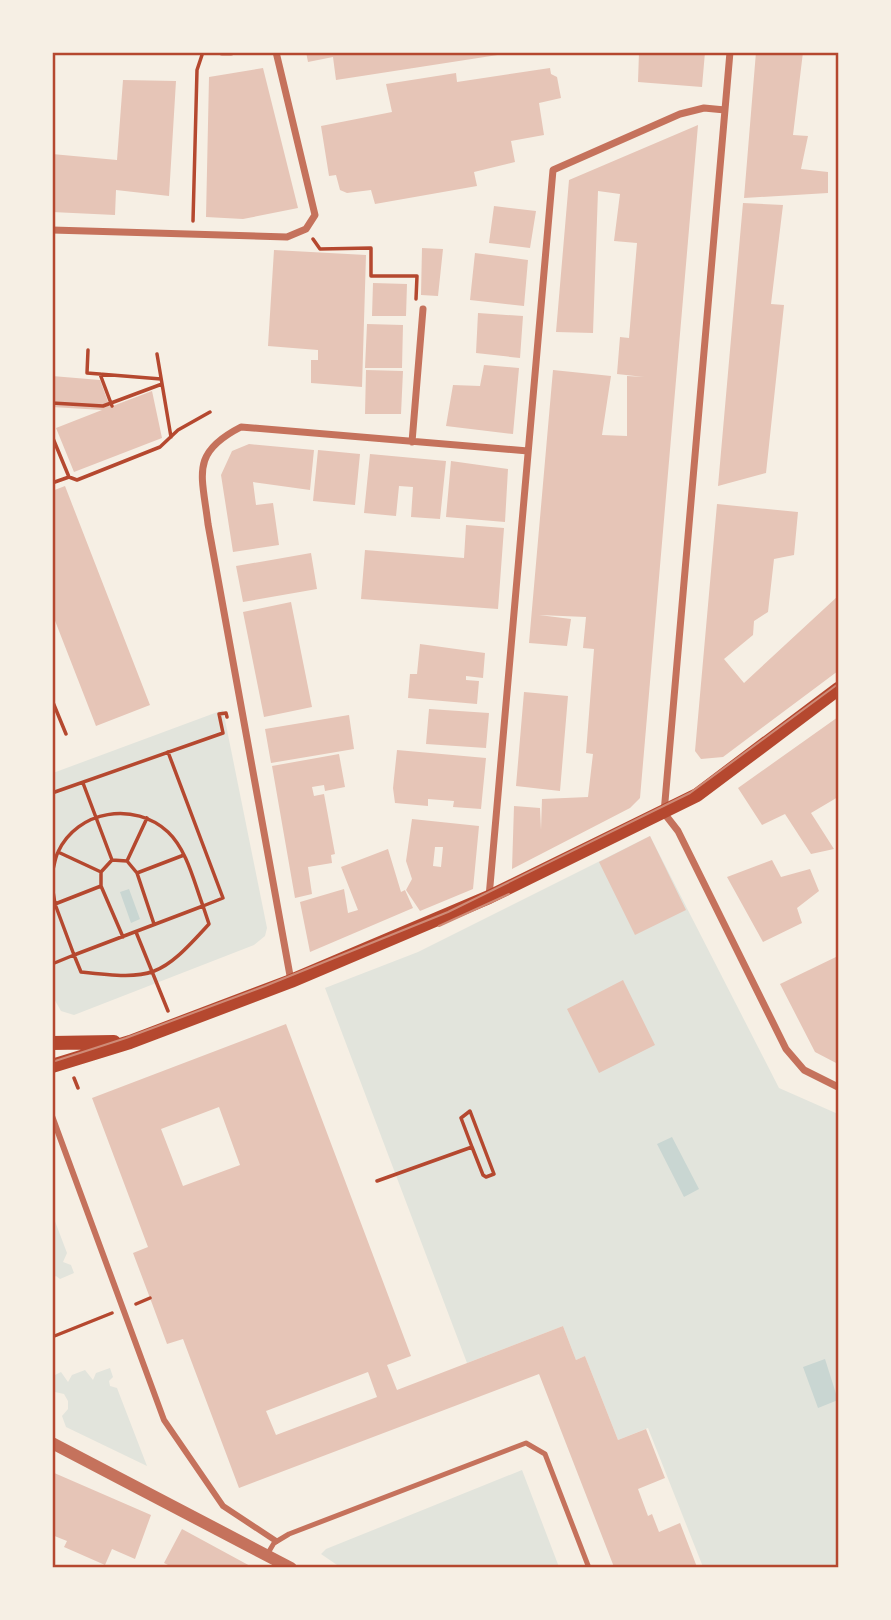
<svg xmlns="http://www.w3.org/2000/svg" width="891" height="1620" font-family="'IBM Plex Sans',sans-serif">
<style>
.green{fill:#e2e4dc}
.water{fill:#c9d6d2}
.building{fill:#e6c5b7;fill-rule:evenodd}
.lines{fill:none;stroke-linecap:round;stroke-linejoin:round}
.path{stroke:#b5482f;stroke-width:3.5}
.service{stroke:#c5725c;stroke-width:5}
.pedestrian{stroke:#c5725c;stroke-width:6}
.minor{stroke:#c5725c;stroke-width:7}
.tertiary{stroke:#c5725c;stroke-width:12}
.secondary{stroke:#b5482f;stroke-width:14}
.tram{stroke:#cf8b77;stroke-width:2}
.neatline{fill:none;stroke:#b5482f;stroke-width:2.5}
</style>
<rect width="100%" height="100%" fill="#f6efe4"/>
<path class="green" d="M223,710L267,928L265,936L254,945L74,1015L61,1011L53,997V773Z
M650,836L779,1088L838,1114V1567H703L648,1428L618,1440L585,1356L576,1360L563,1326L467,1363L325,988L418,952Z
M53,1216L67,1253L63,1262L71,1265L74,1273L60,1279L56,1276L53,1278Z
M110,1368L113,1377L109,1381L110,1386L117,1388L147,1466L66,1427L62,1416L68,1409V1401L64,1394L55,1392L53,1376L61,1372L68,1382L72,1375L85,1370L93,1380L96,1373Z
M522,1470L559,1567H340L321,1554L326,1549Z"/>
<path class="water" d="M129,889L140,919L131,923L120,892Z
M672,1137L699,1189L684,1197L657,1144Z
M825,1359L838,1400L818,1408L803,1367Z"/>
<path class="building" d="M306,52H504V54L336,80L333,57L308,62Z
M639,52H705L702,87L638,82Z
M756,52H803L793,135L808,136L801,169L828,172V193L744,198Z
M263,68L298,208L243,219L206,217L209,77Z
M550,68L551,74L557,77L561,98L539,103L544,135L511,141L515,162L474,172L477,186L375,204L371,190L347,193L340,190L336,175L329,176L321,126L392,112L386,84L456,73L457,82Z
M123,80L176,81L169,196L116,190L115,215L52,212V154L117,160Z
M698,125L640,798L630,808L512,869L514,806L540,808L541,830L542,799L588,797L593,754L586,753L594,649L583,648L586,617L539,615L571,619L567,646L529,643L553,370L611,376L602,435L627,436V376L644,377L617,374L620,337L629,338L637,243L614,241L620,194L598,191L593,333L556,332L569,180Z
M743,203L783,205L771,304L784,305L766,473L718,486Z
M494,206L536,211L530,248L489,243Z
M422,248L443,249L438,296L421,295Z
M274,250L366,255L362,387L311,383V360H318V350L268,346Z
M475,253L528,260L524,306L470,300Z
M373,283L407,284L406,316H372Z
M478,313L523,316L520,358L476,353Z
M367,324L403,325L402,368H365Z
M484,365L519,368L513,434L446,426L453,385L480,386Z
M366,370L403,371L401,414H365Z
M52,376L100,380L110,407L152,391L162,438L74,472L56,428L102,410L52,407Z
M249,444L314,450L310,490L253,482L256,505L273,503L279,545L233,552L221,475L232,451Z
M318,450L360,454L355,505L313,501Z
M370,454L446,461L440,519L411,517L413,487L399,486L396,516L364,513Z
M451,461L508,469L505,522L446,517Z
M65,486L150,705L96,726L52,613V491Z
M717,504L798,512L794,555L774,559L768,612L754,621L753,635L724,659L744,683L838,596V671L723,757L701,759L695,751Z
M466,525L504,528L498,609L361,599L365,550L464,558Z
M311,553L317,589L243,602L236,566Z
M291,602L312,707L264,717L243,612Z
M420,644L485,653L483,678L466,676V680L479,681L477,704L408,698L410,674H417Z
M524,692L568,696L560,791L516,786Z
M429,709L489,713L486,748L426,744Z
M349,715L354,749L271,763L265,729Z
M838,717V797L811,813L834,849L811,854L785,814L762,825L738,788Z
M397,750L486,758L481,809L453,807L454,801L428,799V806L395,803L393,788Z
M339,754L345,787L325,791L324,785L312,787L314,796L324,794L335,854L331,855L332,863L308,867L312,894L295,898L272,766Z
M412,819L479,826L473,889L420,911L406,890L412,879L406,861ZM435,847H443L441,867L433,866Z
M650,836L686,910L635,935L599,862Z
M388,849L401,892L405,890L413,908L310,952L300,902L344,889L348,913L358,910L341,867Z
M772,860L781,877L810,869L819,891L797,908L802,923L763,942L727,877Z
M838,956V1064L815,1052L780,984Z
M623,980L655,1045L599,1073L567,1009Z
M286,1024L411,1356L387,1365L397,1390L563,1326L576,1360L585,1356L618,1440L646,1429L665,1478L638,1489L648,1516L652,1514L659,1532L680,1523L697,1567H614L539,1374L239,1488L183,1339L167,1344L150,1298L133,1253L148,1247L92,1098ZM219,1107L240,1165L183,1186L161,1129ZM368,1372L377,1397L276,1435L266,1411Z
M52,1472L151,1515L135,1559L112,1549L105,1565L64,1547L67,1541L52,1535Z
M182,1529L252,1567H172L164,1563Z"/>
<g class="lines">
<path class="path" d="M193,221L197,70L203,52
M313,239L320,249L371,248V276H417L416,299
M88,350L87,373L161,379
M157,354L171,437
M100,374L112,406
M52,403L103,406L162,384
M52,436L69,477L52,483
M69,477L77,480L160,447L178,430L210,412
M52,700L66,734
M83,783L112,860
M52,793L223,733L219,714L226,713L227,717
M58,852L101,872
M127,861L147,818
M52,873C54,867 55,858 58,852C77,810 135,801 168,832C187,850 194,882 203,906L74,955L55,904L52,885
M137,873L184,855
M55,904L101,886
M136,932L168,1011
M123,937L101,886V872L112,860L127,861L137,873L154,924
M52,964L74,955L81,972C153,980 160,978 209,924L203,906L223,898L168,752
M74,1078L78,1088
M377,1181L472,1147L461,1118L470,1111L494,1174L486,1177L483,1175L472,1147
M136,1304L150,1298
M52,1337L112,1313"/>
<path class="service" d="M268,1553L274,1543L289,1534L526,1443L545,1454L589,1568"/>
<path class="pedestrian" d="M52,1116L164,1420L223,1506L276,1541"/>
<path class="minor" d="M222,52H231
M730,52L664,813L678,831L786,1049L804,1070L838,1087
M52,230L287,237L306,229L315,215L276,52
M412,442L423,309
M489,897L553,170L680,114L704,108L725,110
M291,981L208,524C202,474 190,453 241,427L528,451"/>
<path class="tertiary" d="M52,1443L291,1568"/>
<path class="secondary" d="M52,1043L114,1042
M52,1066L130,1042L291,981L489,897L697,795L838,689"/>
<path class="tram" d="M439,926L509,894
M52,1062L126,1038L265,986L448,912L690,793L838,684"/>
</g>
<rect width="891" height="1620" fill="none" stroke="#f6efe4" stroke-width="108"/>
<rect x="54" y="54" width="783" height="1512" class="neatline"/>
</svg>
